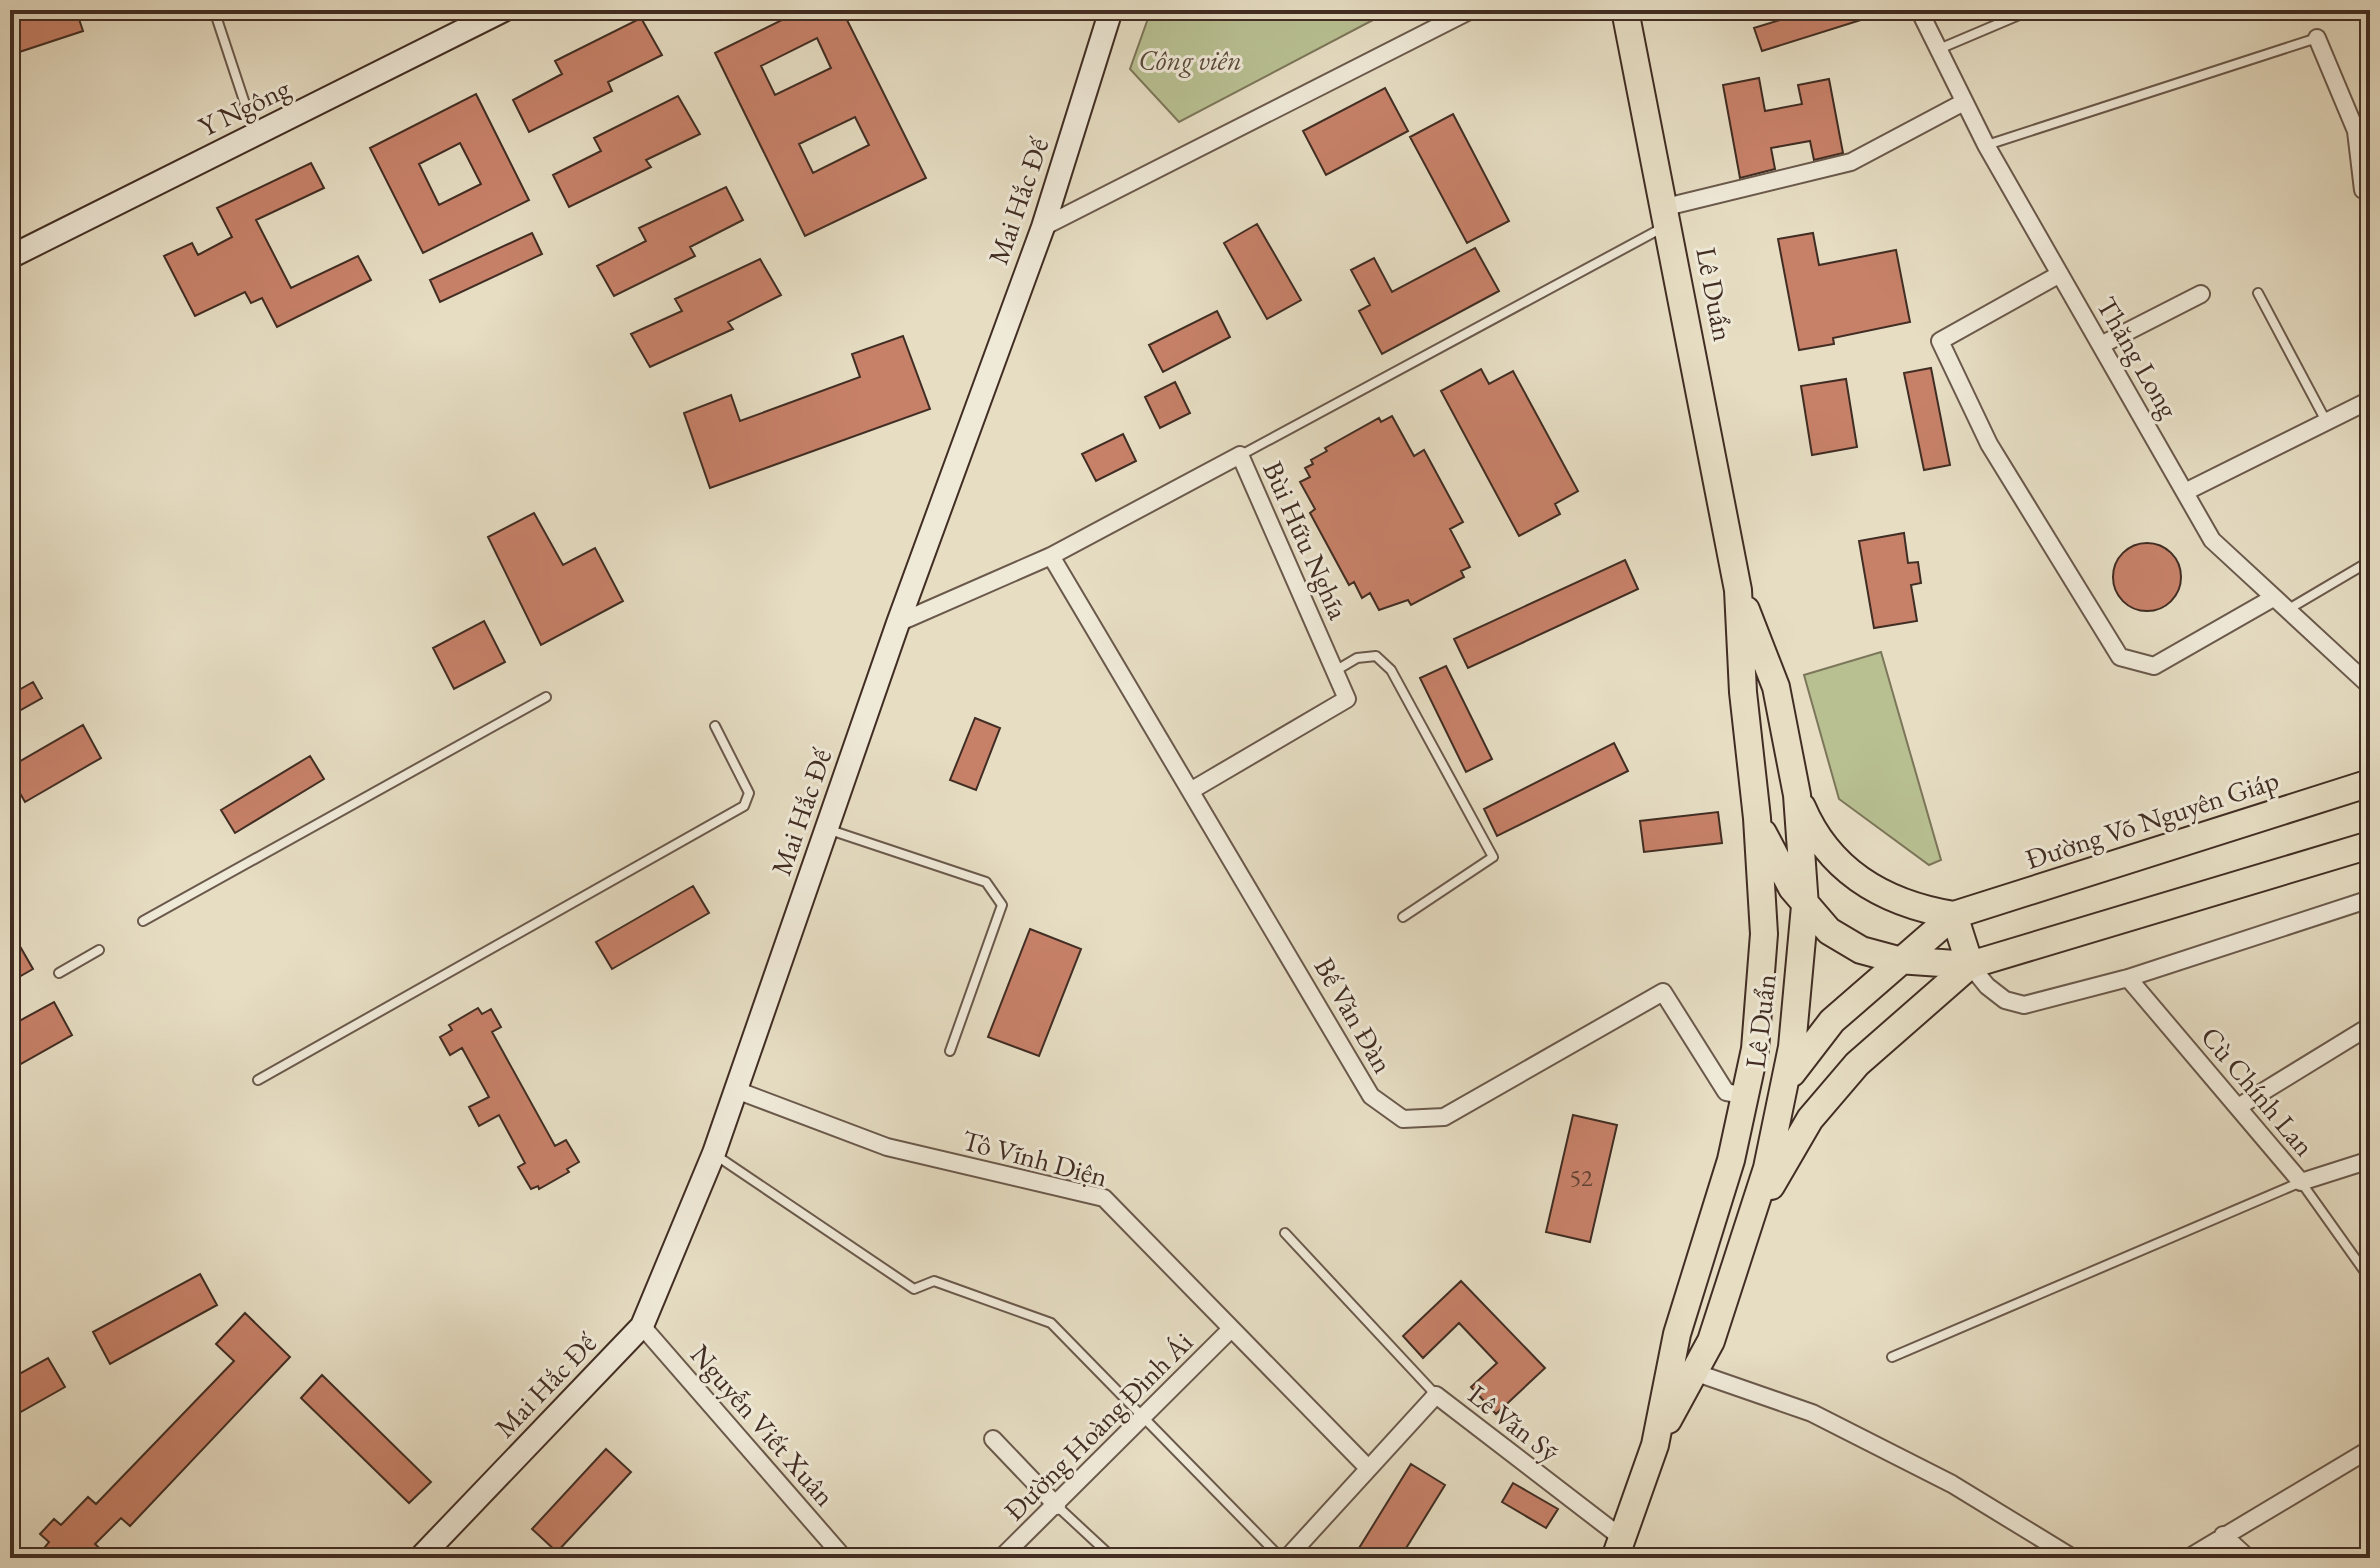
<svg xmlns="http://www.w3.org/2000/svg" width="2380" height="1568" font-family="'EB Garamond',serif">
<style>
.green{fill:#b8c092;stroke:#7c765a;stroke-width:2}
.building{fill:#c78169;stroke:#412d23;stroke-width:2;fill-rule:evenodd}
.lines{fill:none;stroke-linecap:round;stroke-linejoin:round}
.lane-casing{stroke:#6a594b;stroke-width:12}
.street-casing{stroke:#6a594b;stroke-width:20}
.secondary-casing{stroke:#412d23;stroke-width:26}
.primary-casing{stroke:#412d23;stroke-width:30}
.lane{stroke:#efe9d8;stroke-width:8}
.street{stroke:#efe9d8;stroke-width:16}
.secondary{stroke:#efe9d8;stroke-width:22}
.primary{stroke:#e6ddc3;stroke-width:26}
.labels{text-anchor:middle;stroke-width:6;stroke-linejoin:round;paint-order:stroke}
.number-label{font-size:24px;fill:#624234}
.park-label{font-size:28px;font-style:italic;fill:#594a39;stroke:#efe9d8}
.street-label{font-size:28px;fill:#412d23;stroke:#efe9d8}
</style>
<rect width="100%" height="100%" fill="#e6ddc3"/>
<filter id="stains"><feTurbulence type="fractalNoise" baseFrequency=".0025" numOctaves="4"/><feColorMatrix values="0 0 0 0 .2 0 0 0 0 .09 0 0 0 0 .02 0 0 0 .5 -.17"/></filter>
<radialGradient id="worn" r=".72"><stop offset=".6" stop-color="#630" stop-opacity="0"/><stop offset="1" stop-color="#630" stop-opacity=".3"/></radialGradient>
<path class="green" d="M1151,10H1392L1179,122L1130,69Z
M1881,652L1941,860L1929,865L1839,799L1804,675Z"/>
<path class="building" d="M10,10H76L83,31L10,55Z
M802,10H842L926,178L805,236L715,53ZM817,38L831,68L775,95L761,66ZM855,117L869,145L813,173L799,144Z
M1813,10H1880V14L1762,51L1754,28Z
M641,18L662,55L608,82L612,91L529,132L513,100L562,74L555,61Z
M1759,78L1765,111L1802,104L1798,85L1829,79L1843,153L1814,160L1810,141L1771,148L1775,169L1740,178L1723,85Z
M1385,88L1408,131L1326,175L1303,131Z
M476,94L529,200L423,253L370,148ZM460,143L481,184L439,205L419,164Z
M678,96L700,134L646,160L651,167L569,207L553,175L601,151L594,138Z
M1453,114L1509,221L1467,243L1410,137Z
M311,163L324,188L256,220L291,288L358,256L371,280L277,327L262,298L251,303L245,292L195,316L164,256L192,243L198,255L232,237L217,208Z
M726,187L743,220L690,247L695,256L614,296L597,266L646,241L639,228Z
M1257,224L1301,300L1267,319L1224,243Z
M532,233L542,254L440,302L430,280Z
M1813,233L1819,265L1896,250L1910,322L1833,338L1834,344L1799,350L1778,239Z
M1475,248L1499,291L1382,354L1359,311L1370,305L1351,270L1374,258L1392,292Z
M760,259L781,295L728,322L733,329L650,367L631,334L682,311L675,299Z
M1217,311L1230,337L1163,372L1149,345Z
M903,336L930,409L710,488L684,413L731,395L740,421L860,377L852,354Z
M1931,368L1950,465L1924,470L1904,373Z
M1481,369L1489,384L1513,371L1578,491L1555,504L1560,514L1519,536L1441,391Z
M1846,379L1857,447L1812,455L1801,386Z
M1175,382L1190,413L1160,428L1145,397Z
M1392,416L1414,456L1424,450L1463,522L1450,529L1470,567L1461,571L1464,577L1411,605L1408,600L1379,610L1370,593L1362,598L1354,582L1349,585L1310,513L1315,509L1300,482L1310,477L1305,468L1313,464L1311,460L1327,451L1325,448L1379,418L1381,422Z
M1123,434L1136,461L1096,481L1082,454Z
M534,513L563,565L595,548L623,601L541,645L488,537Z
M1904,533L1908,563L1918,562L1921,583L1911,585L1917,621L1874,628L1859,541Z
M2113 577a34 34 0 1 1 68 0a34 34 0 1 1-68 0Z
M1625,560L1638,589L1468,668L1454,639Z
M484,621L505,662L454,689L433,648Z
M1446,666L1492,759L1466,772L1420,678Z
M33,682L42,698L10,716V695Z
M975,718L1000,728L976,790L950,780Z
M83,725L101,758L25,802L10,776V767Z
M1614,743L1628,771L1497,836L1484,809Z
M310,756L324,779L235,833L221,810Z
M1718,812L1722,843L1644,852L1640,821Z
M693,886L709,913L612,969L596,942Z
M10,929L33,969L10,982Z
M1030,929L1081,949L1039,1056L988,1037Z
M54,1002L72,1035L10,1070V1026Z
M478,1008L482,1014L491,1009L501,1027L492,1032L555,1146L566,1140L579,1162L567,1169L569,1172L539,1189L538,1186L531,1189L518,1167L525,1163L499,1115L479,1126L469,1107L489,1097L462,1048L450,1055L440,1037L452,1030L449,1025Z
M1573,1115L1617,1125L1590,1242L1546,1232Z
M200,1274L217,1305L110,1364L93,1332Z
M1461,1281L1545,1368L1496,1414L1471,1387L1497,1363L1459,1323L1423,1358L1403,1336Z
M245,1313L290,1357L130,1526L121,1518L95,1544L110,1558H56L45,1547L49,1542L40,1534L54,1519L61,1525L88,1497L96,1504L234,1361L216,1344Z
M48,1358L65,1387L10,1418V1379Z
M322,1375L431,1482L409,1503L301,1398Z
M606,1449L631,1472L557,1552L532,1529Z
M1411,1464L1445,1485L1400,1558H1365L1356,1553Z
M1513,1483L1558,1509L1546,1528L1502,1502Z"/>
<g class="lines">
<g class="lane-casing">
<path id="lane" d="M214,10L255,134
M1939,49L2031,10
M1987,145L2317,38
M2363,190L2370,214
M2258,293L2326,421
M1241,455L1662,228
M2287,610L2370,561
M1335,671L1357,658L1376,656L1391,670L1493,857L1403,917
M827,829L986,882L1002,905L950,1051
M143,921L546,697
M59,973L99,950
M258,1080L744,806L749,793L715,726
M714,1154L914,1289L934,1281L1051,1323L1281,1558
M1285,1233L1436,1395
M1892,1357L2301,1182L2370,1279
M1057,1506L1113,1558"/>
</g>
<g class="street-casing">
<path id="street" d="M1919,10L1986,145L2212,540L2370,686
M2317,38L2356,131L2363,190
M1666,207L1851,162L1964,102
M1043,227L1471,10
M2060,274L1940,341L1989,444L2120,657L2154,666L2273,598
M2101,345L2201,294
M2185,492L2370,400
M1051,556L1371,1096L1403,1119L1444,1117L1663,992L1726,1092L1745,1096
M898,623L1051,556L1240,455L1347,699L1192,790
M1970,965L1987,986L2005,1000L2024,1005L2128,978L2370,899
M2128,978L2301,1182L2370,1160
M736,1090L887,1147L1104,1198L1367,1467
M2238,1107L2370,1026
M642,1326L844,1558
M1694,1372L1812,1413L1952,1484L2073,1558
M993,1439L1057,1506
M2223,1535L2248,1558
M1001,1558L1231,1329
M1287,1558L1436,1395L1622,1538
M2188,1558L2370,1449"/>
</g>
<g class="secondary-casing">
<path id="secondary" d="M10,257L504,10
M420,1558L642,1326L714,1153L898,623L1043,227L1111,10"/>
</g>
<g class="primary-casing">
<path id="primary" d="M1802,807C1830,873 1886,904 1954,915
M1763,833L1792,888L1829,931L1861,950L1898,960L1970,965L2370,845
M1954,915L1970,965
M1792,1073L1832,1021L1954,915L2370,783
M1771,1186L1810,1119L1857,1064L1970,965
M1668,1420L1711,1341L1767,1168L1792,1047L1805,906L1797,795L1776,687L1746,610
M1615,1558L1655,1445L1677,1334L1731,1160L1755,1049L1764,934L1757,818L1743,692L1738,590L1625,10"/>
</g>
<use href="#lane" class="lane"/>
<use href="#street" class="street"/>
<use href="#secondary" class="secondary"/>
<use href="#primary" class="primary"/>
</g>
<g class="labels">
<g class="number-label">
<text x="1581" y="1186">52</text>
</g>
<g class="park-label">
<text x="1190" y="70">Công viên</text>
</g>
<g class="street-label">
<text transform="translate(244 107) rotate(-26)" y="10">Y Ngông</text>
<text transform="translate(1018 201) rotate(-71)" y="10">Mai Hắc Đế</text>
<text transform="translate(1715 294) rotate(79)" y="10">Lê Duẩn</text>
<text transform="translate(2138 357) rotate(60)" y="10">Thăng Long</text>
<text transform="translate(1306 540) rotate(66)" y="10">Bùi Hữu Nghĩa</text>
<text transform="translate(801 812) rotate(-71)" y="10">Mai Hắc Đế</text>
<text transform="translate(2152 819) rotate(-18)" y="10">Đường Võ Nguyên Giáp</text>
<text transform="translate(1354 1015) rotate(60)" y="10">Bế Văn Đàn</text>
<text transform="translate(1760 1021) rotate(-83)" y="10">Lê Duẩn</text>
<text transform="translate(2258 1091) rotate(50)" y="10">Cù Chính Lan</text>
<text transform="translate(1035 1158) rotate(15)" y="10">Tô Vĩnh Diện</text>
<text transform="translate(545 1385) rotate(-46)" y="10">Mai Hắc Đế</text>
<text transform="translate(1514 1423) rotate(38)" y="10">Lê Văn Sỹ</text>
<text transform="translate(763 1425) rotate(49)" y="10">Nguyễn Viết Xuân</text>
<text transform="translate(1098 1426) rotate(-45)" y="10">Đường Hoàng Đình Ái</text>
</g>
</g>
<rect width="2380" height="1568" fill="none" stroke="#e6ddc3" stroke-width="40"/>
<rect x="12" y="12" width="2356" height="1544" fill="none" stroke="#412d23" stroke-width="4"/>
<rect x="20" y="20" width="2340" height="1528" fill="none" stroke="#412d23" stroke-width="2"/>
<rect width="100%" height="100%" filter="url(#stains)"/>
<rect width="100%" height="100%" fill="url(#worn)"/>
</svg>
